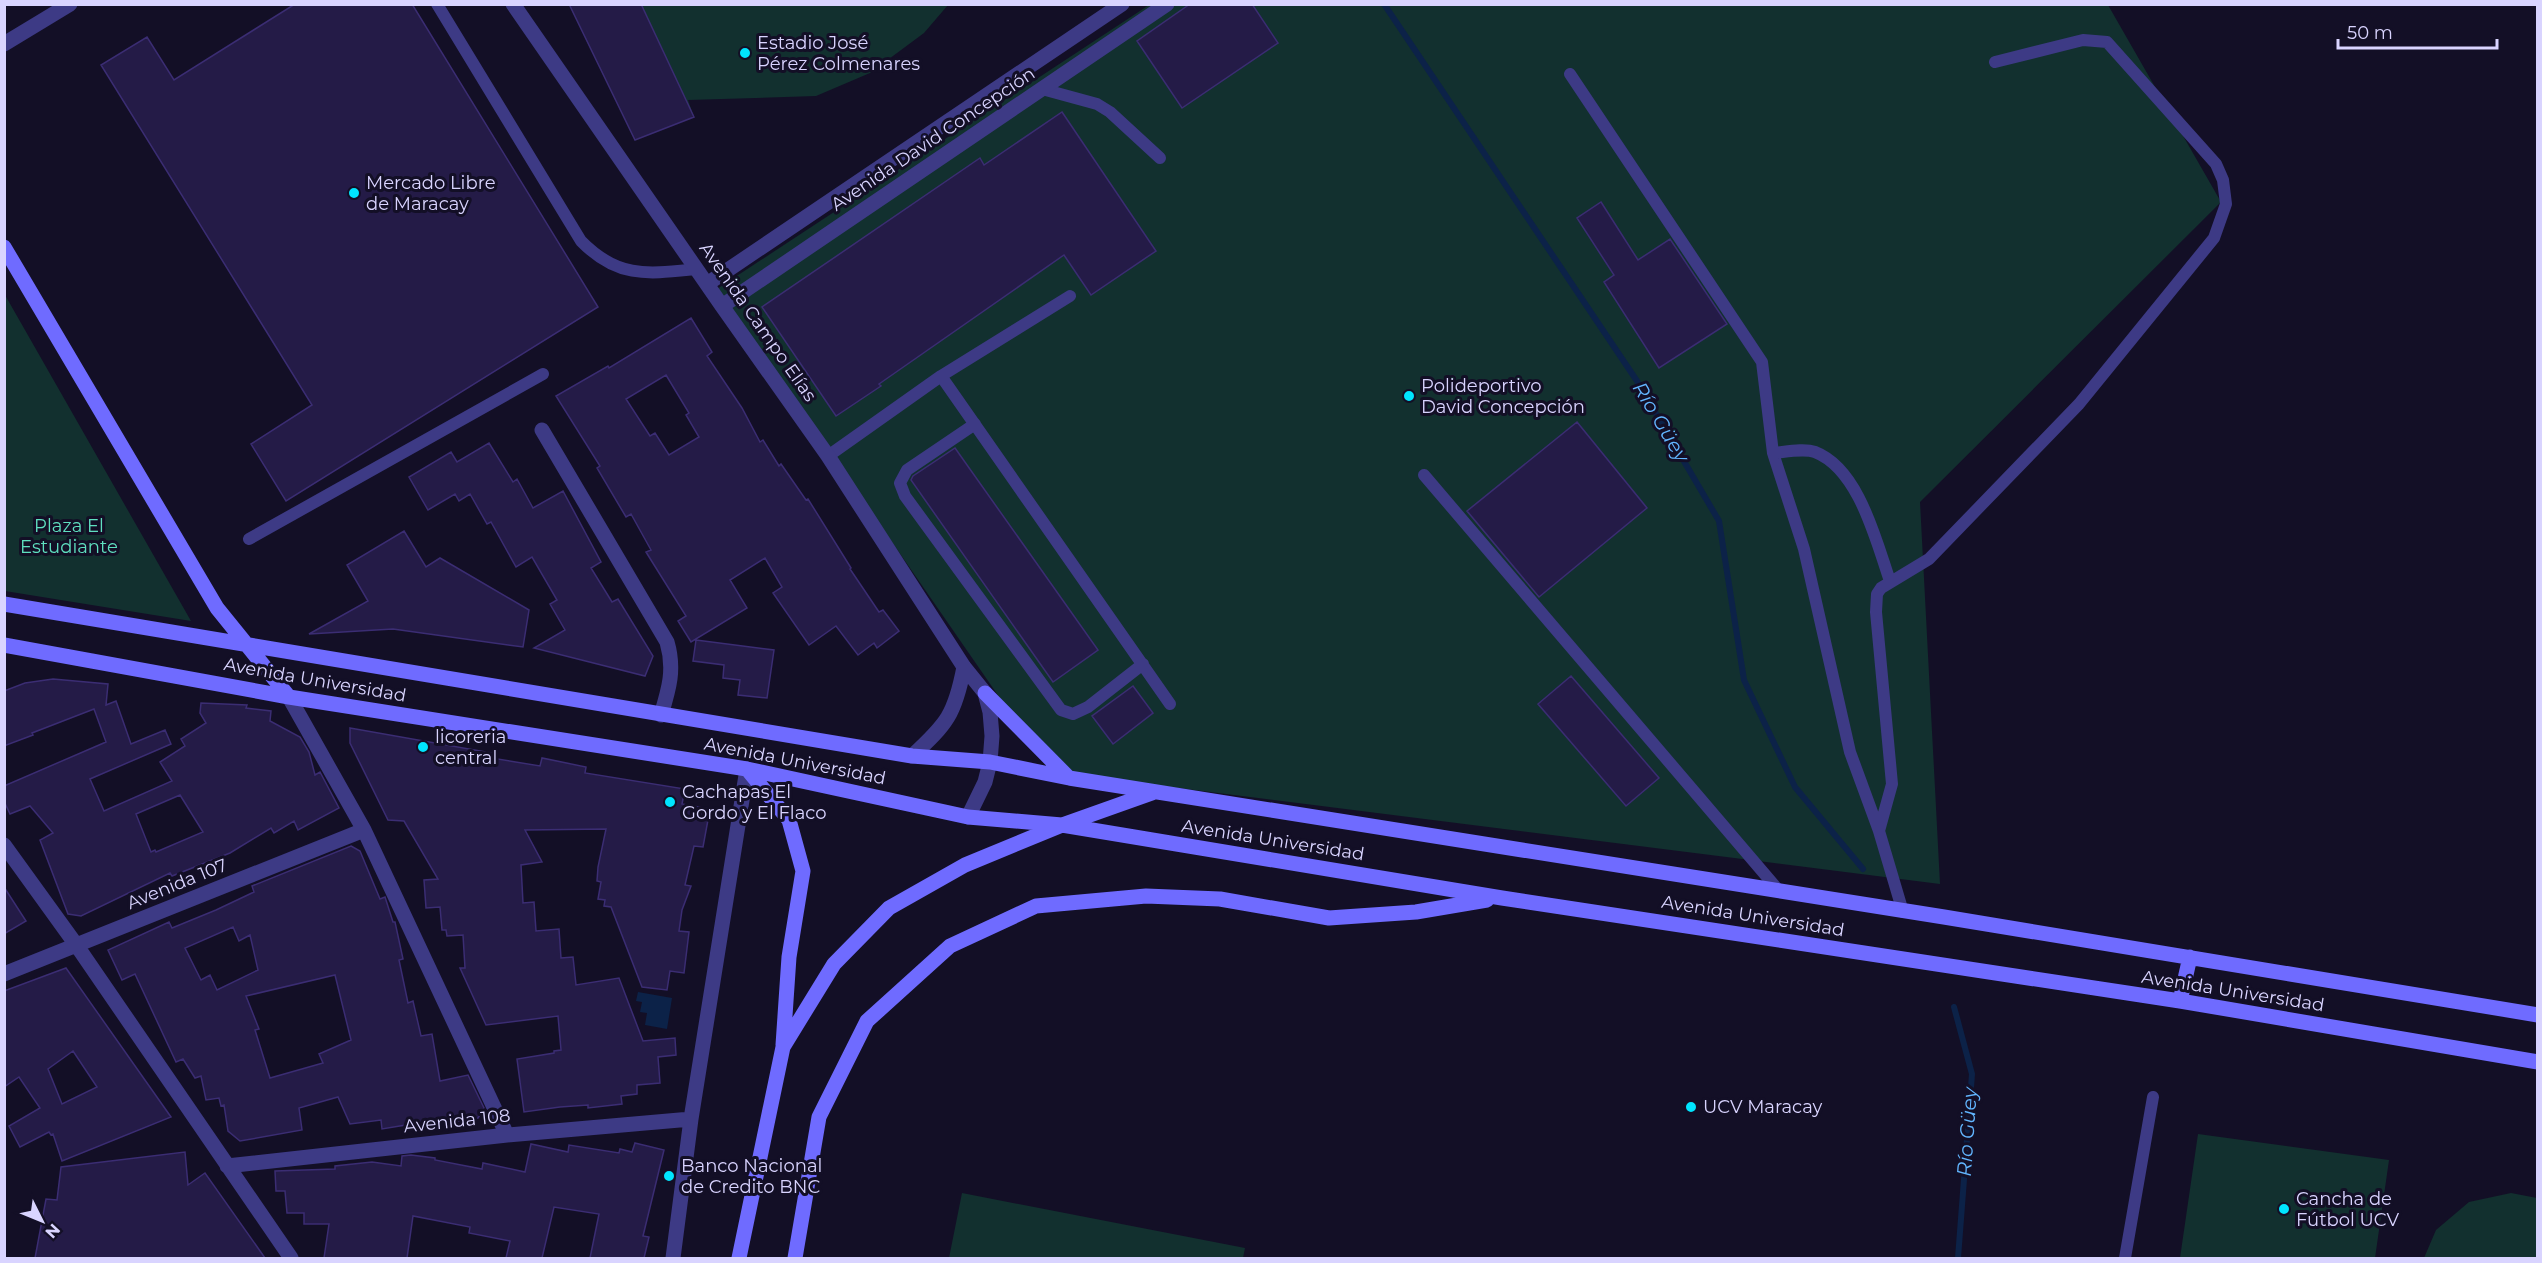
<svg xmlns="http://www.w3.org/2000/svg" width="2542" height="1263" font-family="Montserrat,sans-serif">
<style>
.green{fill:#12302f}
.water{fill:#0c2248}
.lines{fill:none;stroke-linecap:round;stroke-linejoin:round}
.stream{stroke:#0c2248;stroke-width:6}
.building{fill:#241b47;stroke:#3b2d73;stroke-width:1.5;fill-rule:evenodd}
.lane{stroke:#3d3a85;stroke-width:12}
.street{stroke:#3d3a85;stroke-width:15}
.secondary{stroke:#6f6bff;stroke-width:15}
.poi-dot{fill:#00e5ff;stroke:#130f26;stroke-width:2}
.labels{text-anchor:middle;stroke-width:6;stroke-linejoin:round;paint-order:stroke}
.poi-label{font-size:18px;fill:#d9d4ff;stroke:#130f26;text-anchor:start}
.street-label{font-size:18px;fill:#d9d4ff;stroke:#130f26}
.park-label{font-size:18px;fill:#5fe0c0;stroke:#130f26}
.water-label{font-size:20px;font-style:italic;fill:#62b6ff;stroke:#130f26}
</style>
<rect width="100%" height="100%" fill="#130f26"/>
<path class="green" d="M569,5H948L924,33L870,73L816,96L688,100L694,117L635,140Z
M1149,5H2108L2221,202L1920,502L1940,884L1051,772L717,289Z
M4,295H5L191,621L5,591Z
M2198,1134L2389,1160L2375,1258H2180Z
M962,1193L1245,1248L1243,1258H949Z
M2511,1193L2537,1198V1258H2424L2436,1230L2469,1202Z"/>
<path class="water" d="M638,992L672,998L667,1029L645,1025L647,1013L640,1012L642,1002L636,1001Z"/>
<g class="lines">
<path class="stream" d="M1384,4L1637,381L1719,521L1744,680L1795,787L1863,869
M1954,1007L1972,1074L1958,1258"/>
</g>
<path class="building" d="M295,4H412L598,307L286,501L251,444L312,405L101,65L147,37L174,80Z
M569,4H641L694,117L635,140Z
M1190,4H1252L1278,43L1182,108L1137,41Z
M1062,112L1156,251L1091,295L1064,255L879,384L881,386L836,416L762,307L980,158L984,165Z
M1601,202L1638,260L1670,239L1727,324L1659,368L1604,282L1614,275L1577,218Z
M691,318L712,352L707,356L742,408L760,442L763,440L779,466L781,464L806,500L808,499L851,568L850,569L879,612L883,610L899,631L877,648L874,643L858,655L836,626L809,645L773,593L782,587L765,558L730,580L747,608L691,642L678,621L686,616L646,552L651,550L631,514L626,517L597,468L600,466L556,396L608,366L609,368ZM666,375L689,413L686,415L699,437L669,455L655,433L650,436L626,399Z
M1577,422L1647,508L1539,597L1467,511Z
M489,443L513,482L517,479L533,508L563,491L601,562L591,568L612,602L618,599L653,656L645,676L534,648L565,630L550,604L557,600L532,557L516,567L491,522L487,524L470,494L459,501L455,494L428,510L409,477L451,452L457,462Z
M955,448L1098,650L1053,682L911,480L913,476Z
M404,531L426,567L440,558L529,610L523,647L393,629L309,634L368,601L347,565Z
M696,640L774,650L767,698L738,695L740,680L723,678L724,665L693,661Z
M1571,676L1659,778L1626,806L1538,704Z
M53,679L108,684L106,705L116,701L131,744L165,730L171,744L90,779L104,811L172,781L160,762L185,746L181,739L206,723L200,713L201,703L247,705L246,708L271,711L270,721L300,737L309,752L315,775L320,772L339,808L298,830L294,821L274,833L271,828L230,853L172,876L170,873L81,916L68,914L40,840L53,833L30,806L10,814L4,801V786L106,742L94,709L32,733L33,735L4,746V691L25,683ZM180,795L203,832L156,852L155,850L151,852L136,814Z
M1133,686L1153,713L1113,744L1092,716Z
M350,728L492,753L491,758L540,766L542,758L586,767L585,773L685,789L682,804L710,809L703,847L694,846L685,885L691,886L682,910L679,931L689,932L684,973L670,971L667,990L642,987L611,907L604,906L605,900L598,899L601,882L597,881L598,867L606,829L525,830L542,862L521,865L523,903L534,902L536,931L559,929L561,958L573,957L576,985L619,978L643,1041L675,1038L676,1055L658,1057L660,1083L637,1085V1094L621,1096L622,1104L588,1108V1105L560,1107L524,1112L517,1059L554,1053V1051L561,1050L558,1016L486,1025L460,968H465L463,935L447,936L446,930H442L440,907L426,908L424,880L438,879L404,821L388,820L350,743Z
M351,846L360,851L380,899L385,897L393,922H395L403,959L399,960L408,1003L413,1001L421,1036L432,1034L440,1081L468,1075L484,1108L478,1118L447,1123V1120L405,1129L406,1125L382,1129L381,1120L350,1124L338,1097L299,1108L302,1130L240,1141L228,1131L224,1105L221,1106L219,1098L206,1100L201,1076L195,1078L183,1059L176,1062L135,974L122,980L108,950L169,922L172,928L216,910L254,892L252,886ZM233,927L239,941L250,935L258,970L217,990L210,975L201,980L185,948ZM335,975L351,1040L319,1054L323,1063L270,1078L255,1030L259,1029L246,996Z
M4,887L26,921L4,934Z
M66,968L171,1117L62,1161L53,1134L51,1135L49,1132L20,1147L9,1126L40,1108L19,1077L4,1087V991ZM73,1051L97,1087L62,1104L48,1069Z
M635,1143L664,1150L643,1236L649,1237L644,1258H590L599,1214L554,1207L542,1258H506L510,1241L469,1233L470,1227L413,1216L407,1258H324L329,1224H304V1213H287L285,1191H276L275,1171L335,1169V1166L372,1162L401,1166L402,1156L411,1155L435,1158V1160L482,1169L483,1163L525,1172L531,1144L568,1152L569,1145L619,1153L620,1149L632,1152Z
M185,1152L188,1185L205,1173L265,1258H35L46,1199L57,1200L61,1167Z"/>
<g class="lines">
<path class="lane" d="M437,4L581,241C618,279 648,274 697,269
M1570,74L1762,362L1773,453L1804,549L1850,752L1879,831L1903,912
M1042,89L1097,104L1110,112L1160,158
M941,376L1170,704
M975,424L907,470L900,483L905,496L1061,710L1073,714L1088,707L1143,664
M1773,453C1785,452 1804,448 1815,452C1859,469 1876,541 1890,581
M828,456L941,376L1070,296
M1424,475L1780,892
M249,539L543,374
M1879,831L1892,784L1876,612L1877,594L1881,588L1929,559L2079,404L2214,238L2226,204L2223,180L2216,164L2107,42L2083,40L1995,62
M2125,1258L2153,1097"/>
<path class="street" d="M513,4L722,306L828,456L964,667L985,693L990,712L992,736L990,762L985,782L968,817
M4,44L70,4
M707,284L1122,4
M722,306L1167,4
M542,430L667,642C675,669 669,689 661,715
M289,697L364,830L507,1135
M912,756C947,724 955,714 964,667
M4,845L77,946L291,1258
M4,974L364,830
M227,1166L507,1135L691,1119
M673,1258L691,1119L747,769"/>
<path class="secondary" d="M4,247L217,608L289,697
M4,604L912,756L990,762L1069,778L1944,917L2538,1015
M4,645L289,697L747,769L968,817L1062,825L1502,898L2180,1001L2538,1062
M985,693L1069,778
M747,769L789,820L803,871L789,957L783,1045
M2180,1001L2190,957
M739,1258L783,1047L834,964L889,908L965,865L1062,825L1152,793
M795,1258L819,1117L867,1021L950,946L1036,906L1146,896L1220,899L1329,918L1416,912L1487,900"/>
</g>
<g class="poi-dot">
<circle cx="745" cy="53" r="6"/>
<circle cx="354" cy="193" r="6"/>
<circle cx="1409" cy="396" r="6"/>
<circle cx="423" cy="747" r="6"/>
<circle cx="670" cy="802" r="6"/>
<circle cx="1691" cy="1107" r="6"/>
<circle cx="669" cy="1176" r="6"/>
<circle cx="2284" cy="1209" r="6"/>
</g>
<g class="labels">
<g class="poi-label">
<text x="757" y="49">Estadio José<tspan x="757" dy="21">Pérez Colmenares</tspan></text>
<text x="366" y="189">Mercado Libre<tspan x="366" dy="21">de Maracay</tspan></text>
<text x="1421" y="392">Polideportivo<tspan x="1421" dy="21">David Concepción</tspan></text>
<text x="435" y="743">licoreria<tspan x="435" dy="21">central</tspan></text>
<text x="682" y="798">Cachapas El<tspan x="682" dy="21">Gordo y El Flaco</tspan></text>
<text x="1703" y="1113">UCV Maracay</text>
<text x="681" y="1172">Banco Nacional<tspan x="681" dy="21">de Credito BNC</tspan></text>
<text x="2296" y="1205">Cancha de<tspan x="2296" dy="21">Fútbol UCV</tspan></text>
</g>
<g class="street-label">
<text transform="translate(933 139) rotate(-34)" y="6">Avenida David Concepción</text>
<text transform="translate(758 322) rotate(55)" y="6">Avenida Campo Elías</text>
<text transform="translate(315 680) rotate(10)" y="6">Avenida Universidad</text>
<text transform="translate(795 761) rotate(11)" y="6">Avenida Universidad</text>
<text transform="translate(1273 840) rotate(9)" y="6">Avenida Universidad</text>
<text transform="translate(177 884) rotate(-22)" y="6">Avenida 107</text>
<text transform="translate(1753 916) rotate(9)" y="6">Avenida Universidad</text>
<text transform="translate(2233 991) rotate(9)" y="6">Avenida Universidad</text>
<text transform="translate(457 1121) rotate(-6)" y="6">Avenida 108</text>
</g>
<g class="park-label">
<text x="69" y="532">Plaza El<tspan x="69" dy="21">Estudiante</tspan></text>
</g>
<g class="water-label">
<text transform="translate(1661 422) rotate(59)" y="7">Río Güey</text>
<text transform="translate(1967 1132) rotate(-86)" y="7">Río Güey</text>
</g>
</g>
<rect width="2542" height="1263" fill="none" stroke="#d9d4ff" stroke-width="12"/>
<g transform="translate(42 1221) rotate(133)" stroke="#130f26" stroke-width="4.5" paint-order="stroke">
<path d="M0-4.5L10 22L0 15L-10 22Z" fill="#d9d4ff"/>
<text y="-9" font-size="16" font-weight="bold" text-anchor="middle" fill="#d9d4ff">N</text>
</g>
<path d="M2338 39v9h159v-9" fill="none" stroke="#d9d4ff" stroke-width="3"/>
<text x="2347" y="39" font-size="18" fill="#d9d4ff" stroke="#130f26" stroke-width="4.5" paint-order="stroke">50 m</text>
</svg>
